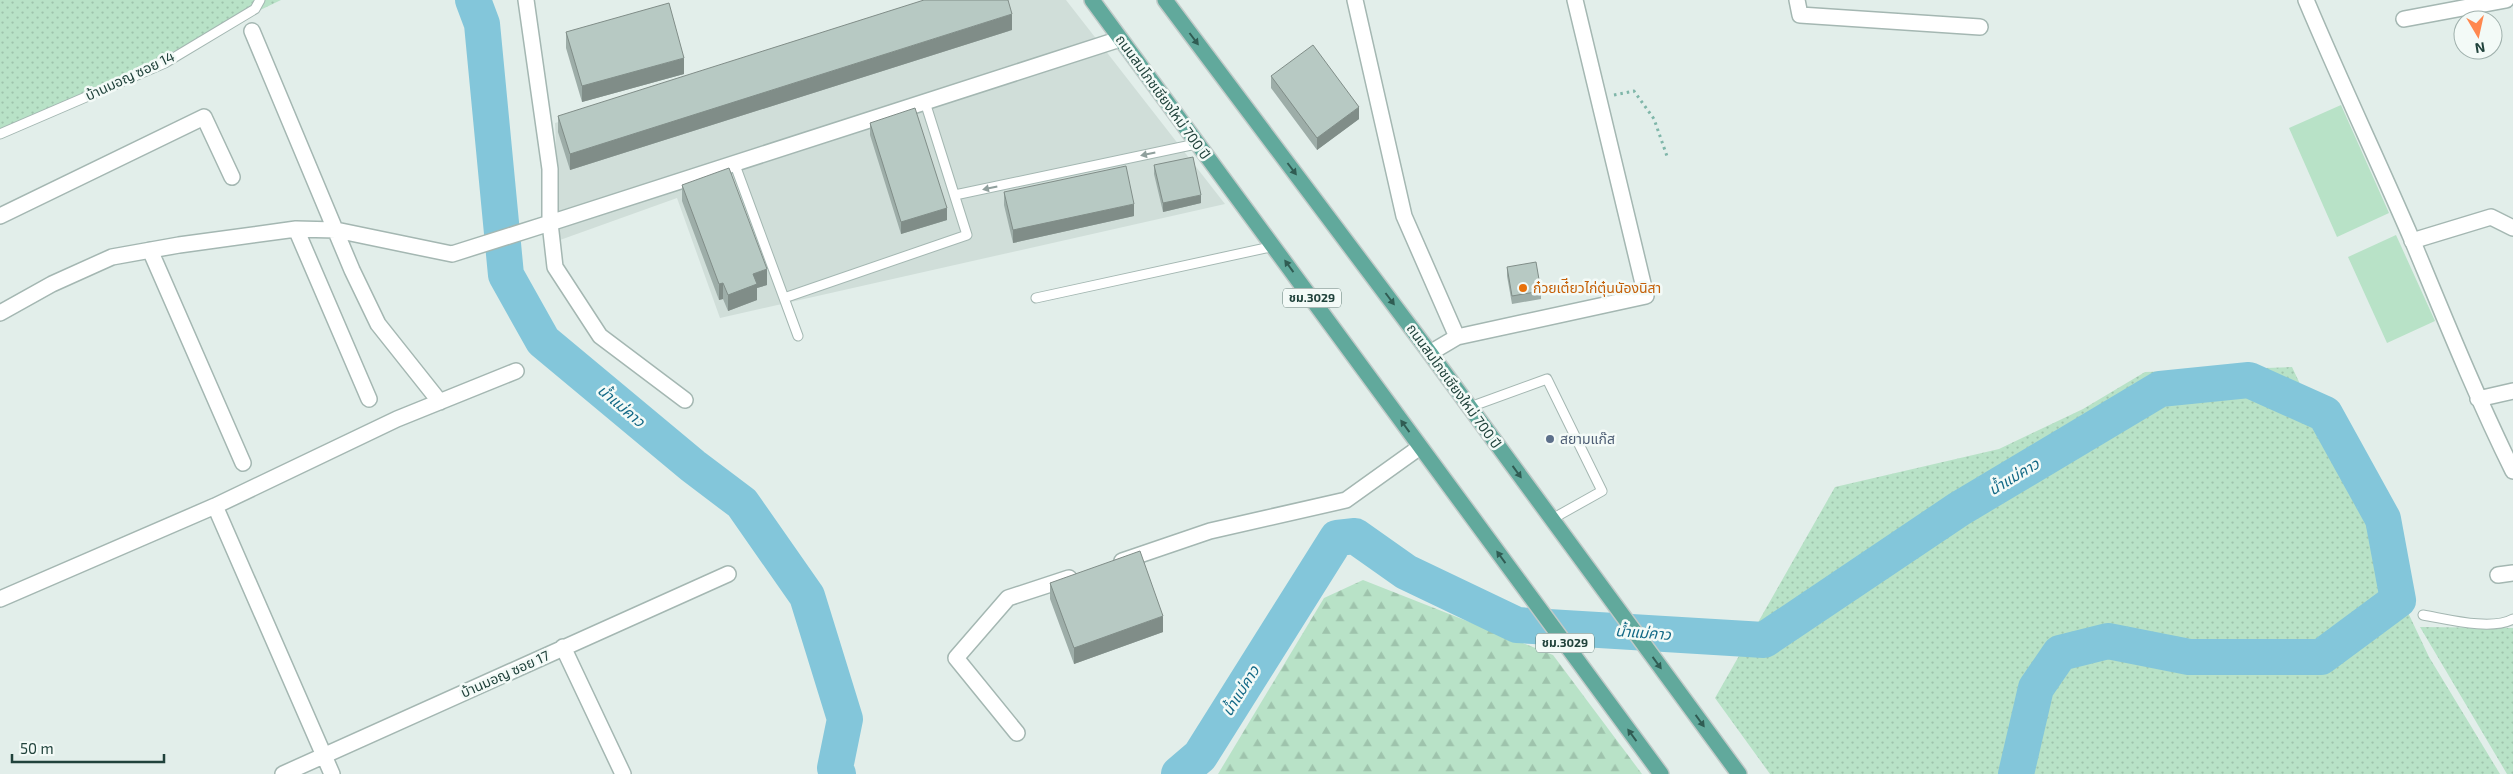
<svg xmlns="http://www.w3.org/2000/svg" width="2513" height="774" font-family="'Exo 2','Noto Sans Thai',sans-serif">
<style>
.built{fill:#d0ded9}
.grass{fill:url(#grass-dots)}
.forest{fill:url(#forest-firs)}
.park{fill:#b8e2c7}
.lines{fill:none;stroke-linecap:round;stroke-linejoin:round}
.river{stroke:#83c6da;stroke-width:36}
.lane-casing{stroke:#a4b7b2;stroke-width:11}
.street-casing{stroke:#a4b7b2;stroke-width:18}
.primary-casing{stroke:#c1cac8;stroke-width:18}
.path{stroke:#7fb6a9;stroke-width:3;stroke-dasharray:2.5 4;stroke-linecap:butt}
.lane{stroke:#fff;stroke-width:9}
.street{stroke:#fff;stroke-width:15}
.primary{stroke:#61a99c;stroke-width:15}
.wall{fill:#9dada8}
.shaded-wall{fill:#808d88}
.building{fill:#b7c9c3;stroke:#808d88}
.oneway{fill:#305c53}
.oneway2{fill:#90a09d}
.food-dot{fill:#e8710a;stroke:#f3faf7;stroke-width:2}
.service-dot{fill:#5c6f8a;stroke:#f3faf7;stroke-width:2}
.labels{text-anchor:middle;stroke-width:5;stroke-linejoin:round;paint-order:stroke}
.shield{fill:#f3faf7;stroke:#5f7973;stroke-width:1}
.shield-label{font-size:12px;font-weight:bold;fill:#20423b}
.street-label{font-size:14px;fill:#20423b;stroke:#f3faf7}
.food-label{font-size:14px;fill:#c56008;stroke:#f3faf7;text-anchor:start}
.service-label{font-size:14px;fill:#4e5e75;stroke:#f3faf7;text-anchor:start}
.water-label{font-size:15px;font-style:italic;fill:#126986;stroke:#f3faf7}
</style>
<defs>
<pattern id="grass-dots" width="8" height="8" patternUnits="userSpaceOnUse" patternTransform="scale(1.25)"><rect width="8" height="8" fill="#b8e2c7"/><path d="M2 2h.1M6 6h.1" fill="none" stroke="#9ec3ac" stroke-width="1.8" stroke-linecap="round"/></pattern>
<pattern id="forest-firs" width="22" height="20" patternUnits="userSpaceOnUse" patternTransform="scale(1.25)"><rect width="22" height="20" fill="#b8e2c7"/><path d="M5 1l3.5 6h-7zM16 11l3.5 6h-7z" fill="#9ec3ac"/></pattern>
</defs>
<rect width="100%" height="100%" fill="#e2eeea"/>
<path class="built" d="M946,0H1066L1225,204L720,318L677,198L560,240L555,123Z"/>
<path class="grass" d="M0,0H281L0,134Z
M2292,367L2429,657L2500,774H1770L1715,698L1835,487L1999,449L2083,409L2145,372Z
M2420,627L2513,628V774H2507Z"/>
<path class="forest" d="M1363,580L1553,655L1642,774H1218L1324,598Z"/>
<path class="park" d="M2341,105L2389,213L2337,237L2289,128Z
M2396,235L2435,321L2387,343L2348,257Z"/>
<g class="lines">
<path class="river" d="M473,0L482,24L506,275L543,341L693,466L742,503L807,596L845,719L835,768L838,774
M1179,774L1200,756L1337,538L1355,536L1406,572L1517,625L1764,640L1959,509L2160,389L2249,380L2325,414L2383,519L2398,600L2321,657H2189L2108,641L2060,653L2036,688L2016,774"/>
<g class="lane-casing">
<path id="lane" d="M0,134L165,63L255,9L260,0
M735,165L784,298L967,235L925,102
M955,195L1196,144
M784,298L798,336
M1036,298L1275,246
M1470,407L1547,379L1602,491L1552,519
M2423,615C2447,619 2491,631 2513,619"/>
</g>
<g class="street-casing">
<path id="street" d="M1355,0L1404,216L1457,337
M1797,0L1800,15L1980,27
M2306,0C2340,81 2378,161 2413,242C2445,319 2476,396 2513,471
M2404,19L2506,0
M252,31L352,270L378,324L440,402
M0,216L204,117L232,177
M296,229L369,399
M2412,241L2491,217L2513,228
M150,250L243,463
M0,313L52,284L112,257L179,245L296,229L336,230L452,254L550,223V169L526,0
M1430,353L1457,337L1646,296L1575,0
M2478,399L2513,391
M685,400L600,336L555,267L550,223L1120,39
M215,506L332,774
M1122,561L1210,531L1346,500L1420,447
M2498,575L2513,573
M0,599L215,506L397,419L516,371
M563,647L623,774
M1017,733L956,658L1008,598L1069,578
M283,774L728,574"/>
</g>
<g class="primary-casing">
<path id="primary" d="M1092,0L1661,774
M1165,0L1430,353L1739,774"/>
</g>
<path class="path" d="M1614,95L1634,91L1654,119L1668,159"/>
<use href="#lane" class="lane"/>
<use href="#street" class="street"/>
<use href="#primary" class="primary"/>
</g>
<path class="wall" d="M1012,30L570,170L558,132V116Z
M566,32L684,74L582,102L566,48Z
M1271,76L1359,119L1317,150L1271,88Z
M870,123L947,220L901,234L870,135Z
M1154,165L1201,203L1163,212L1154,174Z
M682,185L767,285L757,288V300L728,311L723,299L719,300L682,201Z
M1004,192L1134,216L1013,243L1004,205Z
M1507,267L1541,291V299L1512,304L1507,276Z
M1050,583L1163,632L1074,664L1050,599Z"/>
<path class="shaded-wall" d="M1012,14V30L570,170V154Z
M684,58V74L582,102V86Z
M1359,107V119L1317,150V138Z
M1201,195V203L1163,212V203Z
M1134,204V216L1013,243V230Z
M947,208V220L901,234V222Z
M767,269V285L757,288V300L728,311V295L753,274Z
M723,283V299L719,300V284Z
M1163,616V632L1074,664V648Z"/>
<path class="building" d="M924,0H1008L1012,14L570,154L558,116Z
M669,3L684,58L582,86L566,32Z
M1313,45L1359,107L1317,138L1271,76Z
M915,108L947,208L901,222L870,123Z
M1193,157L1201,195L1163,203L1154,165Z
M1126,166L1134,204L1013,230L1004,192Z
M729,168L767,269L753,274L757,284L728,295L723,283L719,284L682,185Z
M1536,262L1541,291L1512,296L1507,267Z
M1140,551L1163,616L1074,648L1050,583Z"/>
<defs><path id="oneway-solid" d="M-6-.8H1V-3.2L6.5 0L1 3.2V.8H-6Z" transform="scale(1.25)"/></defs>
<g class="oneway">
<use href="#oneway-solid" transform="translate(1194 39) rotate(53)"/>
<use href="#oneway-solid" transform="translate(1292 169) rotate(53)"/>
<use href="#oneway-solid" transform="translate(1289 266) rotate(-126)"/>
<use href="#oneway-solid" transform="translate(1390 299) rotate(53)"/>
<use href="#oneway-solid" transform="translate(1405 426) rotate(-126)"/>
<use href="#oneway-solid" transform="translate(1517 472) rotate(54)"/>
<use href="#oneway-solid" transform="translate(1501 557) rotate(-126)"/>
<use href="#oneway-solid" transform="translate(1657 663) rotate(54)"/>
<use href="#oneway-solid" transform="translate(1700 721) rotate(54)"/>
<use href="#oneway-solid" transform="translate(1632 735) rotate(-126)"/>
</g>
<g class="oneway2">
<use href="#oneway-solid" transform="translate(1148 154) rotate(168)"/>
<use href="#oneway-solid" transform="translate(990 188) rotate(168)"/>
</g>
<circle class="food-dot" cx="1523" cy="288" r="5"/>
<circle class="service-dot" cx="1550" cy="439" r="5"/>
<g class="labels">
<g class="shield">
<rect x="1283" y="288.5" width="58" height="19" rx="4"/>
<rect x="1536" y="633.5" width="58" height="19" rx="4"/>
</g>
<g class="shield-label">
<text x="1312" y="302">ชม.3029</text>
<text x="1565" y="647">ชม.3029</text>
</g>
<g class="street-label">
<text transform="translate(130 76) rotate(-25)" y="5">บ้านมอญ ซอย 14</text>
<text transform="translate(1163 97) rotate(54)" y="5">ถนนสมโภชเชียงใหม่ 700 ปี</text>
<text transform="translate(1454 386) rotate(54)" y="5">ถนนสมโภชเชียงใหม่ 700 ปี</text>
<text transform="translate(505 674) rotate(-24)" y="5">บ้านมอญ ซอย 17</text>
</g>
<g class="food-label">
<text x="1533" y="293">ก๋วยเต๋ียวไก่ตุ๋นนัองนิสา</text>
</g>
<g class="service-label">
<text x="1560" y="444">สยามแก๊ส</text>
</g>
<g class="water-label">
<text transform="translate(621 406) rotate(40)" y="5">น้ำแม่คาว</text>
<text transform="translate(2014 477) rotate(-31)" y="5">น้ำแม่คาว</text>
<text transform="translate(1643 633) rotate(4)" y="5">น้ำแม่คาว</text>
<text transform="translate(1241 691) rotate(-58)" y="5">น้ำแม่คาว</text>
</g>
</g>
<g transform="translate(2478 35) rotate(171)"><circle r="24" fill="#f3faf7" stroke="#9fb0ac"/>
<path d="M0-4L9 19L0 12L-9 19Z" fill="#ff884f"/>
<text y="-8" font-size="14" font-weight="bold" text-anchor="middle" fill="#20423b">N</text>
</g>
<path d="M12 754v8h152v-8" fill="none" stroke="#20423b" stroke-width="2.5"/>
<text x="20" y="754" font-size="15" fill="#20423b" stroke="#f3faf7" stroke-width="4" paint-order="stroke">50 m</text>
</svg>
